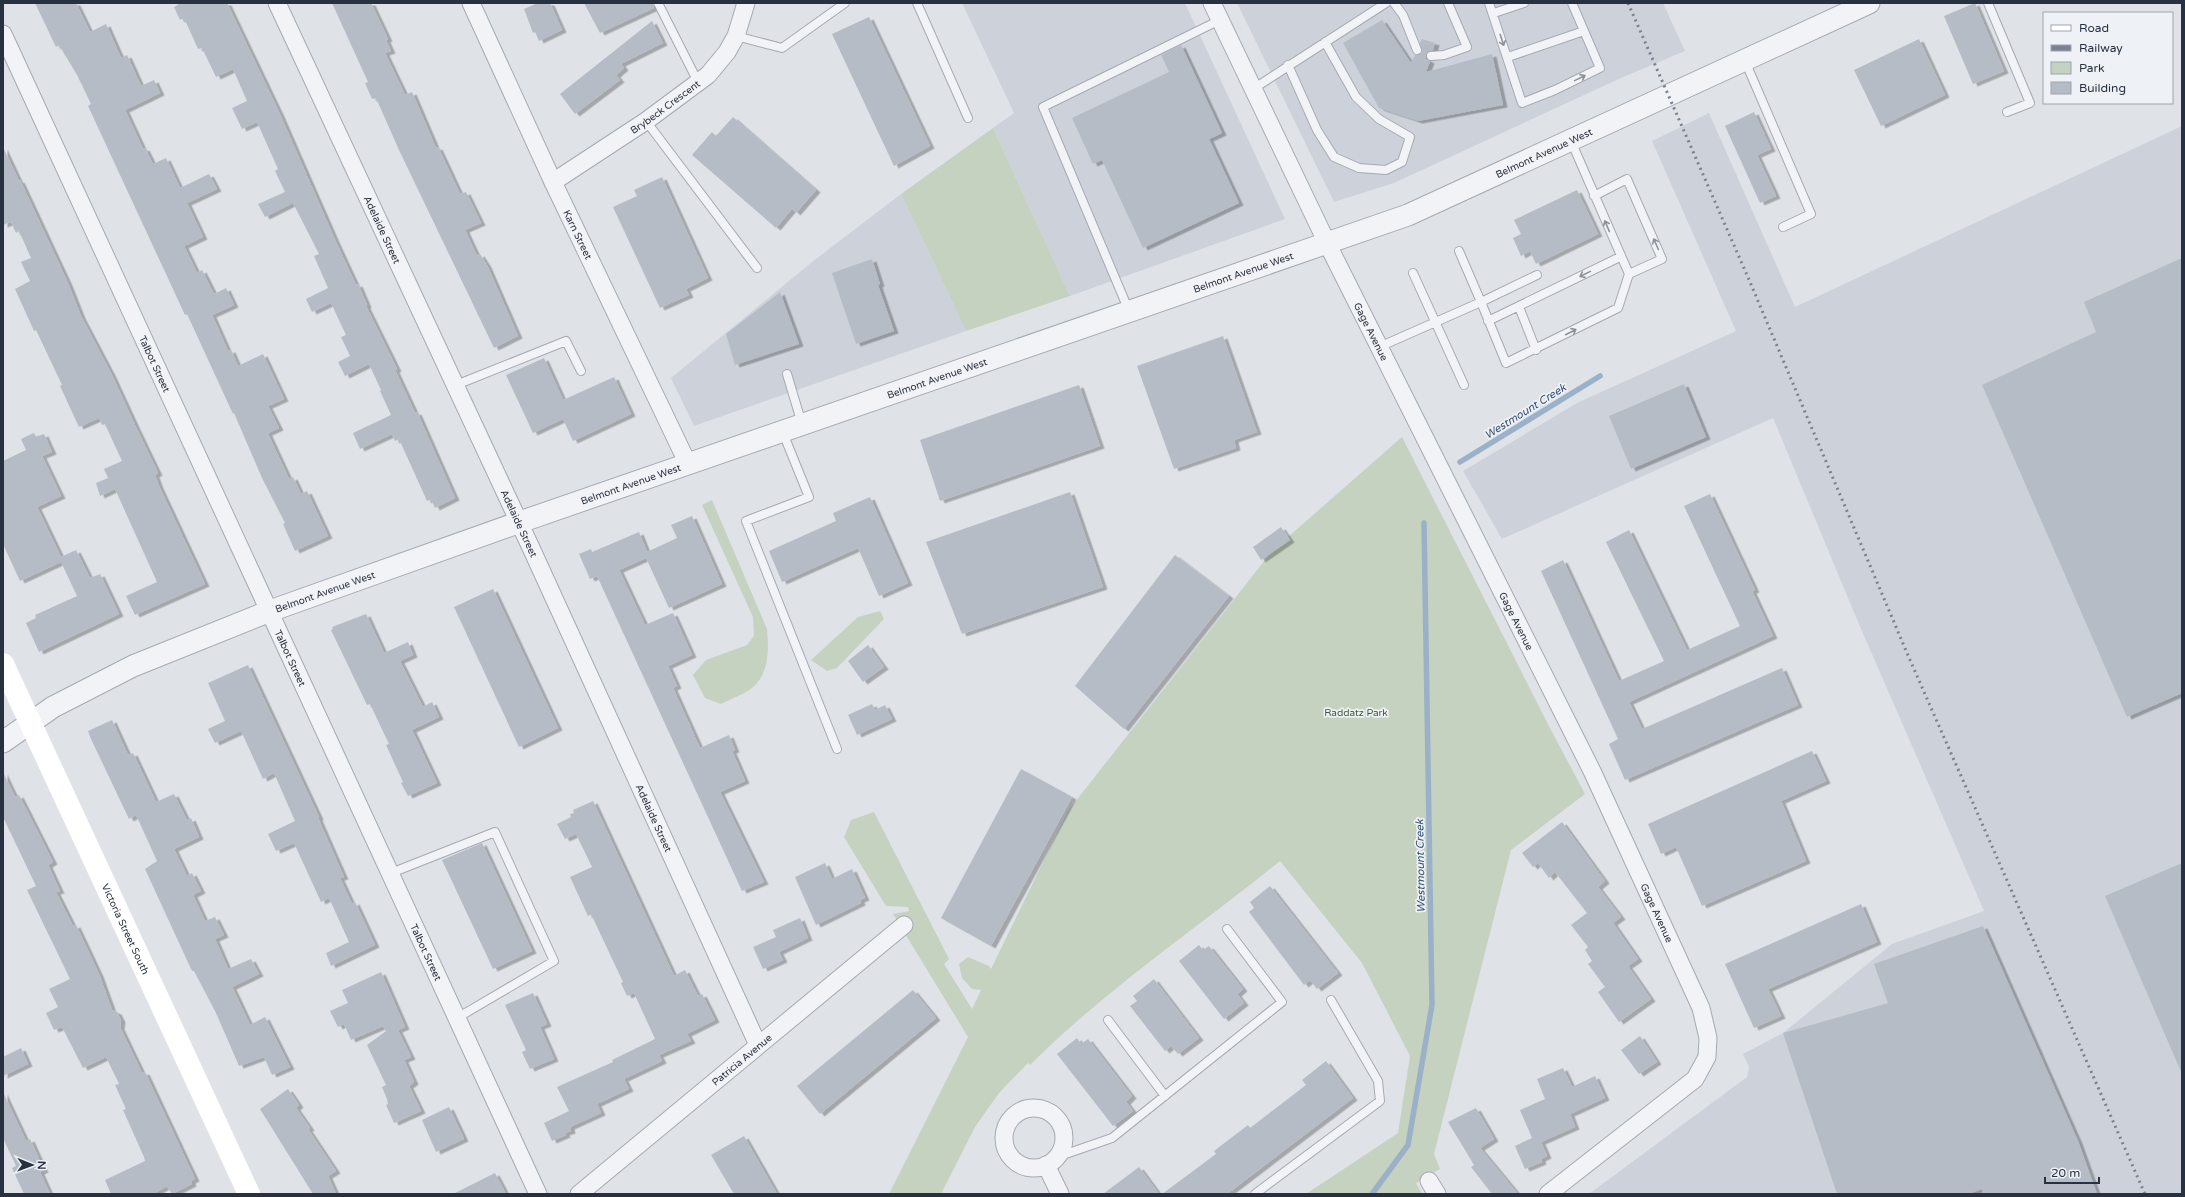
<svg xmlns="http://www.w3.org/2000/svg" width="2185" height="1197" font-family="'Varela Round',sans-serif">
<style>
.built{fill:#cdd2da}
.green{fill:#c5d2c0}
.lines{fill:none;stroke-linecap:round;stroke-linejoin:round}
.stream{stroke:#9ab1c7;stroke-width:5.5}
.building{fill:#b6bcc5;filter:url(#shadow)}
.service-casing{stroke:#a4aab2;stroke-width:10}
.minor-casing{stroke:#a4aab2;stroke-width:19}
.tertiary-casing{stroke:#a4aab2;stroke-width:23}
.service{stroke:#f1f3f6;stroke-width:8}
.minor{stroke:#f1f3f6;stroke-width:17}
.tertiary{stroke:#f1f3f6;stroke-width:21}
.secondary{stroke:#fff;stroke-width:22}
.rail{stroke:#798291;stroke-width:3;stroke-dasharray:2 4;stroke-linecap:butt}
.oneway{stroke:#8c929a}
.labels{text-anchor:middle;stroke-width:3.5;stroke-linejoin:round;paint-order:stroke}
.street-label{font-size:10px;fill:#28313f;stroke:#eef1f6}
.park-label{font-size:10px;fill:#3d5a36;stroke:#eef1f6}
.water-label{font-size:11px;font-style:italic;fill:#335071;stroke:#eef1f6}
</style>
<defs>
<filter id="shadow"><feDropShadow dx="4.5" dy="2.5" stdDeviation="0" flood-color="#0004"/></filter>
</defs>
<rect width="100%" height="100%" fill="#dfe3e8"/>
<path class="built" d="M962,3H1185L1285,219L1070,296L993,128L1014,113Z
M1237,3H1663L1685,51L1621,78L1394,183L1334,202Z
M1709,113L1795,307L2182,126V1194H1589L1747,1077L1749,1067L1743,1054L1783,1033L1892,944L1984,911L1858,622L1773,418L1502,539L1463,471L1577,403L1736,331L1652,141Z
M901,194L966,331L694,426L671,378L812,262Z"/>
<path class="green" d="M993,128L1070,296L966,331L901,194Z
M1402,437L1551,730L1585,794L1511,850L1434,1154L1440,1169L1416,1183L1422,1194H1306L1398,1133L1410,1056L1362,963L1280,861C1197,928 1106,989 1030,1065L1028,1063L999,1093L975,1127L941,1194H889L968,1037L893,914L909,911L908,907L886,906L844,837L851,820L874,812L949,959L944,964L972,1009L981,990L972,989L962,978L959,964L968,957L989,966L991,969L1068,811L1272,551Z
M712,500L767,629C769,649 769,675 752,688C743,695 730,699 721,704L705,698L693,675L706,660L747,645L754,636L753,617L702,505Z
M880,611L884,619L837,668L827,671L811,660L858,617Z"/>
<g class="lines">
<path class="stream" d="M1460,462L1600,376
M1372,1194L1408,1145L1432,1005L1424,523"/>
</g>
<path class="building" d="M35,3H76L90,32L106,24L121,58L127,55L141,86L154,80L160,93L125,110L143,149L145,148L153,164L166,158L180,188L209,174L217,189L187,203L203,237L184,246L197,273L202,270L214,294L226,288L234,305L212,315L228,351L231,350L238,366L263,354L284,399L268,406L279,428L268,433L269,436L289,479L293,477L301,494L307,491L328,536L295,551L283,524L285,523L262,478L234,413L233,414L187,314L185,315L88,106L91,104L77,75L59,45L56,47Z
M177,3H227L279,112L336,242L356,285L358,284L367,305L366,306L397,369L395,370L415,413L417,412L455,498L435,508L431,499L427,501L399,439L395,441L392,434L360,449L353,433L391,415L380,391L381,390L369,364L345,376L338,362L350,356L341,337L346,335L331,303L312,312L306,299L328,288L314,256L319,254L293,203L265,217L258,204L285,192L275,171L278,169L257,122L242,129L232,108L247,101L233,69L216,77L202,48L198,49L184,18L180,20L174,7L178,5Z
M332,3H371L388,39L386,40L391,51L385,53L405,95L412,92L436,148L438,147L460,194L466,192L481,223L465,230L477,256L480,254L487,265L518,336L494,348L399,150L376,98L372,99L365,83L368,82Z
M538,3H550L562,30L539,41L535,32L533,33L524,9Z
M584,3H653L654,8L600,33Z
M1975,3L2004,71L1973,84L1944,16Z
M869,17L930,146L894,166L832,34Z
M1382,20L1411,63L1415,55L1422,53L1420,43L1422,39L1435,43L1433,50L1426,54V59L1430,61L1426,72L1492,54L1503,105L1418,121L1379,108L1343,43Z
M652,21L663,43L621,64L624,68L616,75L620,80L575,114L560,94Z
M1919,39L1945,95L1881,126L1854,70Z
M1181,45L1222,133L1209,139L1239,203L1143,248L1102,160L1093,164L1072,118L1169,72L1161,55Z
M1754,112L1771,149L1757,155L1776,196L1760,203L1725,126Z
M733,117L816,190L796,213L792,209L776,228L692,155L712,132L716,136Z
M3,147L19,181L20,180L68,283L81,316L111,373L135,425L158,473L155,475L159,486L205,584L135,615L126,596L157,582L115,489L100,496L96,483L108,478L104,469L122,461L105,424L102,425L99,418L79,427L60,386L62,385L36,330L34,331L15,289L30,281L21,262L31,258L19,231L16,233L11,222L3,225Z
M662,177L708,278L686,289L689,295L660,308L613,207L637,196L634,190Z
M1577,190L1598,234L1536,264L1530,251L1521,256L1513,238L1521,234L1514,220Z
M2182,258V693L2127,717L1982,385L2096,332L2084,302Z
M872,259L880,284L878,285L894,331L856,344L832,273Z
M780,292L799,344L735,365L726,334Z
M1223,336L1257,432L1234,440L1236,448L1174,469L1137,366Z
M544,358L563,400L614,377L631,414L573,441L563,419L533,433L506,375Z
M1684,384L1706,437L1631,469L1609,416Z
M1079,385L1100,446L940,501L920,440Z
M34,433L36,437L44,434L52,452L42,456L61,496L37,507L61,557L76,550L90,578L100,574L119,614L39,652L26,623L36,618L35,615L77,596L61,562L20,581L3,544V461L26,450L21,439Z
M1070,492L1103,587L962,634L926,542Z
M1710,494L1755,590L1752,591L1773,636L1629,702L1642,729L1782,668L1798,705L1625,780L1609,744L1618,739L1541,571L1563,560L1619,681L1664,661L1606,542L1629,530L1687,650L1740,626L1684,506Z
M870,497L908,583L879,596L858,548L782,582L769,551L836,521L833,513Z
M692,516L722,584L669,608L646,558L619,570L645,625L673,613L692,655L668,666L677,686L673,688L700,748L729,735L735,750L732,751L745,781L720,792L764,882L742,891L597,576L590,579L579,554L591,549L592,552L639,532L647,552L677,538L671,525Z
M1281,527L1290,540L1261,560L1253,547Z
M1175,555L1229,596L1124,729L1075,686Z
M493,589L558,728L519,747L454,607Z
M366,614L384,653L408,642L413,655L400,661L423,707L432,702L439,717L412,730L437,783L408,796L401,783L403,782L386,745L389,744L370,704L367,705L331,630L333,629L332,627Z
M868,645L884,667L863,682L848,661Z
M248,665L319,817L318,818L344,877L340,878L352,904L355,902L375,945L331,966L326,953L349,942L329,898L321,902L294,843L276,851L268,834L295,821L274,773L263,779L241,731L215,743L208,729L225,721L208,683Z
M872,704L875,710L885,705L892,719L857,735L848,715Z
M112,720L128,755L133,753L156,802L174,794L187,820L191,818L199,837L174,849L187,876L192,873L201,891L193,895L205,921L215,917L224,935L215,939L228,969L251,959L259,974L232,987L250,1025L265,1017L290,1067L272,1075L264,1057L239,1066L216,1013L194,971H192L145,869L157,861L136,815L129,819L91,739L88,731Z
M1812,751L1826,781L1781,801L1806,861L1702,906L1676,847L1661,854L1648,824Z
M1021,769L1072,797L991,946L941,918Z
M3,772L15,797L19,795L53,862L48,865L60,891L56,892L73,926L76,925L99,974L112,1010L117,1012L121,1020L120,1027L142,1073L145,1072L195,1179L191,1181L192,1184L172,1194L167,1186L153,1194H111L105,1180L145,1161L144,1157L123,1110L126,1109L115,1085L119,1084L106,1057L83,1068L62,1027L54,1030L46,1013L58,1007L49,989L70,979L27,890L36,886L3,817Z
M593,801L674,976L685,970L698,996L702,994L715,1020L687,1034L691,1041L659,1055L662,1061L624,1079L629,1089L597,1104L601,1113L570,1127L571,1131L565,1133L566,1135L552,1141L544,1123L569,1111L557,1087L613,1062L612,1060L655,1039L634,993L627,996L621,983L623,982L591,914L588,916L570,877L592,867L576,834L565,839L557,824L571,817L570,814L574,813L573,810Z
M1562,822L1605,881L1598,887L1621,917L1613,923L1638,959L1628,966L1651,999L1619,1022L1598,992L1605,987L1588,964L1592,961L1585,950L1588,947L1571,925L1587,913L1555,872L1549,878L1538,863L1533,867L1522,853Z
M482,843L532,951L493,969L442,860Z
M825,863L832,879L852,869L865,898L860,900L861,903L816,925L795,877Z
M2182,863V1074L2105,896Z
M1270,886L1338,973L1317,989L1310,980L1304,985L1249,912L1254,908L1250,902Z
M1861,904L1877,942L1768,989L1781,1016L1754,1028L1725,964Z
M800,918L808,938L779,952L783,960L763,969L753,947L776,937L773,930Z
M1983,926L2078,1141L2097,1194H1983L1982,1189L1968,1194H1837L1783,1033L1888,1003L1874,964Z
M1199,945L1203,950L1209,946L1243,989L1237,994L1244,1003L1224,1019L1179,961Z
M381,972L405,1027L398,1030L411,1057L404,1060L414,1082L409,1086L421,1111L394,1123L386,1105L388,1104L387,1099L382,1087L386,1085L367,1045L386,1031L383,1026L351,1040L344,1024L338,1027L330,1011L348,1003L342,990Z
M1154,979L1199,1038L1178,1054L1171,1046L1165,1051L1130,1006L1137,1001L1133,996Z
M913,990L936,1018L820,1114L797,1086Z
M533,993L547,1024L540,1027L554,1059L530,1069L522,1052L526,1050L505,1005Z
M1640,1036L1657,1062L1639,1074L1621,1050Z
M1077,1038L1081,1044L1088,1039L1132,1096L1126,1102L1133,1111L1113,1126L1057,1054Z
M21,1048L28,1064L3,1076V1057Z
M1326,1061L1353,1098L1227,1194H1162L1216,1154L1214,1151L1248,1125L1250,1128L1306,1085L1302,1080Z
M1563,1068L1572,1087L1595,1076L1605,1098L1570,1114L1575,1127L1541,1142L1547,1156L1541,1159L1542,1162L1525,1169L1515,1146L1532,1138L1520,1110L1545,1099L1537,1079Z
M288,1089L299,1105L296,1108L310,1128L308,1129L336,1171L328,1176L336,1194H313L260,1109Z
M3,1092L26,1141L30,1139L44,1170L40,1172L50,1194H24L12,1168L16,1166L3,1138Z
M449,1107L464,1139L436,1152L422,1120Z
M1476,1108L1494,1139L1480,1148L1518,1194H1492L1471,1167L1474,1165L1448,1122Z
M744,1136L777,1194H734L711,1155Z
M1139,1167L1159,1194H1103Z
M495,1173L506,1194H453Z"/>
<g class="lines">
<g class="service-casing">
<path id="service" d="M658,3L698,82
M917,3L968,118
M1394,3L1403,15L1417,50
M1489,3L1522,103L1555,90L1600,68L1572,3
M1988,3L2030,103L2007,112
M1494,13L1524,3
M736,36L782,48L845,3
M1431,56L1444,55L1467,47L1448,3
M1508,57L1584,31
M1745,61L1811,214L1783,227
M1288,65L1317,130L1334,157L1359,168L1386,170L1402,162L1410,137L1379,119L1356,97L1325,42
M1253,89L1386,3
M646,121L757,268
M1594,196L1627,179L1662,259L1629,274
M1459,251L1481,302L1537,275
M1413,273L1464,385
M1519,307L1536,350
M1129,311L1043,107L1220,20
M1488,321L1620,257
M1379,347L1481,302L1506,363L1618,308L1629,274L1571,141
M787,374L802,424
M456,385L566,341L581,371
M783,433L809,497L746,521L837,749
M391,873L495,832L554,961L457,1018
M1108,1020L1165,1096
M1057,1157L1112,1138L1282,1002L1227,929
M1255,1194L1380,1101L1378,1081L1331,1000"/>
</g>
<g class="minor-casing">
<g id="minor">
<path id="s1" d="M277,3L532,550L758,1045"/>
<path id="s2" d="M471,3L553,182L688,464"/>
<path id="s3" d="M1212,3L1327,243L1592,771L1701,1008L1708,1038L1707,1057L1695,1079L1548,1194"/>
<path id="s4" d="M3,34L538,1194"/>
<path id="s5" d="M553,182L646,121L708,75L727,52L736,36L746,3"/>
<circle cx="1034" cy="1138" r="30"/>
<path d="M1046,1165L1060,1194"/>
<path d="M1429,1181L1437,1194"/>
<path id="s6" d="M579,1194L904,925"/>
</g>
</g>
<g class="tertiary-casing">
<g id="tertiary">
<path id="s7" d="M3,742L53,707L133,666L270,611L520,522L1408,215L1869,3"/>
</g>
</g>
<use href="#service" class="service"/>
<use href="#minor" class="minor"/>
<use href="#tertiary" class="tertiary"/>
<path class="secondary" id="s8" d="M3,664L249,1194"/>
<path class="rail" d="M1628,3L1747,275L1910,660L2145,1194"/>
</g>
<defs><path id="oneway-shaft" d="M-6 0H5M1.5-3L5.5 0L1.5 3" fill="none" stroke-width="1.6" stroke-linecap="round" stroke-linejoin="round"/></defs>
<g class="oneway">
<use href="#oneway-shaft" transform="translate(1502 40) rotate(72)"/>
<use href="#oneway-shaft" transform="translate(1580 78) rotate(-26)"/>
<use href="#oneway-shaft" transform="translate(1607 226) rotate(-113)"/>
<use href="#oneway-shaft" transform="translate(1656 244) rotate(-114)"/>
<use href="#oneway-shaft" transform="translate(1585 274) rotate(154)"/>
<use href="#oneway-shaft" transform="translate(1571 332) rotate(-27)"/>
</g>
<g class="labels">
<g class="street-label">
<text dy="4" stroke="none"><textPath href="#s5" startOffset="135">Brybeck Crescent</textPath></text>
<text dy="4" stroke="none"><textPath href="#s7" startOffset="1653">Belmont Avenue West</textPath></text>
<text dy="4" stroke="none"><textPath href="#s1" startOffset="250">Adelaide Street</textPath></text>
<text dy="4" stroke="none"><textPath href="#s2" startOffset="255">Karn Street</textPath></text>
<text dy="4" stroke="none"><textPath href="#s7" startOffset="1329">Belmont Avenue West</textPath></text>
<text dy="4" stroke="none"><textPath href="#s3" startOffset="365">Gage Avenue</textPath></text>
<text dy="4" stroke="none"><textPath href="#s4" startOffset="363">Talbot Street</textPath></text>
<text dy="4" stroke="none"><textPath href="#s7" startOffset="1005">Belmont Avenue West</textPath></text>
<text dy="4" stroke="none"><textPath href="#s7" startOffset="681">Belmont Avenue West</textPath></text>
<text dy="4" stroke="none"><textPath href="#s1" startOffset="574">Adelaide Street</textPath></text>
<text dy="4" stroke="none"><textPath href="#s7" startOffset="357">Belmont Avenue West</textPath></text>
<text dy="4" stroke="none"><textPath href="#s3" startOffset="689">Gage Avenue</textPath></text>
<text dy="4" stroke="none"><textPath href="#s4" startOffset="687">Talbot Street</textPath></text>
<text dy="4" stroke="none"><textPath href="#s1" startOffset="898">Adelaide Street</textPath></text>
<text dy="4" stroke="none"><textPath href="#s3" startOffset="1013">Gage Avenue</textPath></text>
<text dy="4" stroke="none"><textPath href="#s8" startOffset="292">Victoria Street South</textPath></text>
<text dy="4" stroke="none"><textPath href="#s4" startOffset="1011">Talbot Street</textPath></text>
<text dy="4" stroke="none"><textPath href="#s6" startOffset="211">Patricia Avenue</textPath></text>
</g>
<g class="park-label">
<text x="1356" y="716">Raddatz Park</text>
</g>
<g class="water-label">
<text transform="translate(1525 411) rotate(-32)" y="4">Westmount Creek</text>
<text transform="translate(1420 866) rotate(-91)" y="4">Westmount Creek</text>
</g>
</g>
<rect width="2185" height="1197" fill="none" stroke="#28313f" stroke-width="8"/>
<rect x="2043" y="12" width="130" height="92" fill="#eef1f6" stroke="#9fa4ad"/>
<rect x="2051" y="25" width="20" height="6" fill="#ffffff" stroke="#9fa4ad"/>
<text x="2079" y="32" font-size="12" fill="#28313f">Road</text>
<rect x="2051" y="45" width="20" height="6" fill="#798291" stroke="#9fa4ad"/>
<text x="2079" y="52" font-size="12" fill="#28313f">Railway</text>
<rect x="2051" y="62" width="20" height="12" fill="#c5d2c0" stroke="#9fa4ad"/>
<text x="2079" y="72" font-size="12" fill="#28313f">Park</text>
<rect x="2051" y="82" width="20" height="12" fill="#b6bcc5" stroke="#9fa4ad"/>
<text x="2079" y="92" font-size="12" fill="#28313f">Building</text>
<g transform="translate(32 1165) rotate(91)" stroke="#eef1f6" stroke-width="3" paint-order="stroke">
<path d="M0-3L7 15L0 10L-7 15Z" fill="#28313f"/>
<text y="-6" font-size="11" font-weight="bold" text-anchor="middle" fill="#28313f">N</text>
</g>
<path d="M2045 1177v6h54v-6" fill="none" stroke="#28313f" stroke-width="2"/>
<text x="2051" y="1177" font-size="12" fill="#28313f" stroke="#eef1f6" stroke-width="3" paint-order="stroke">20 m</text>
</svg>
